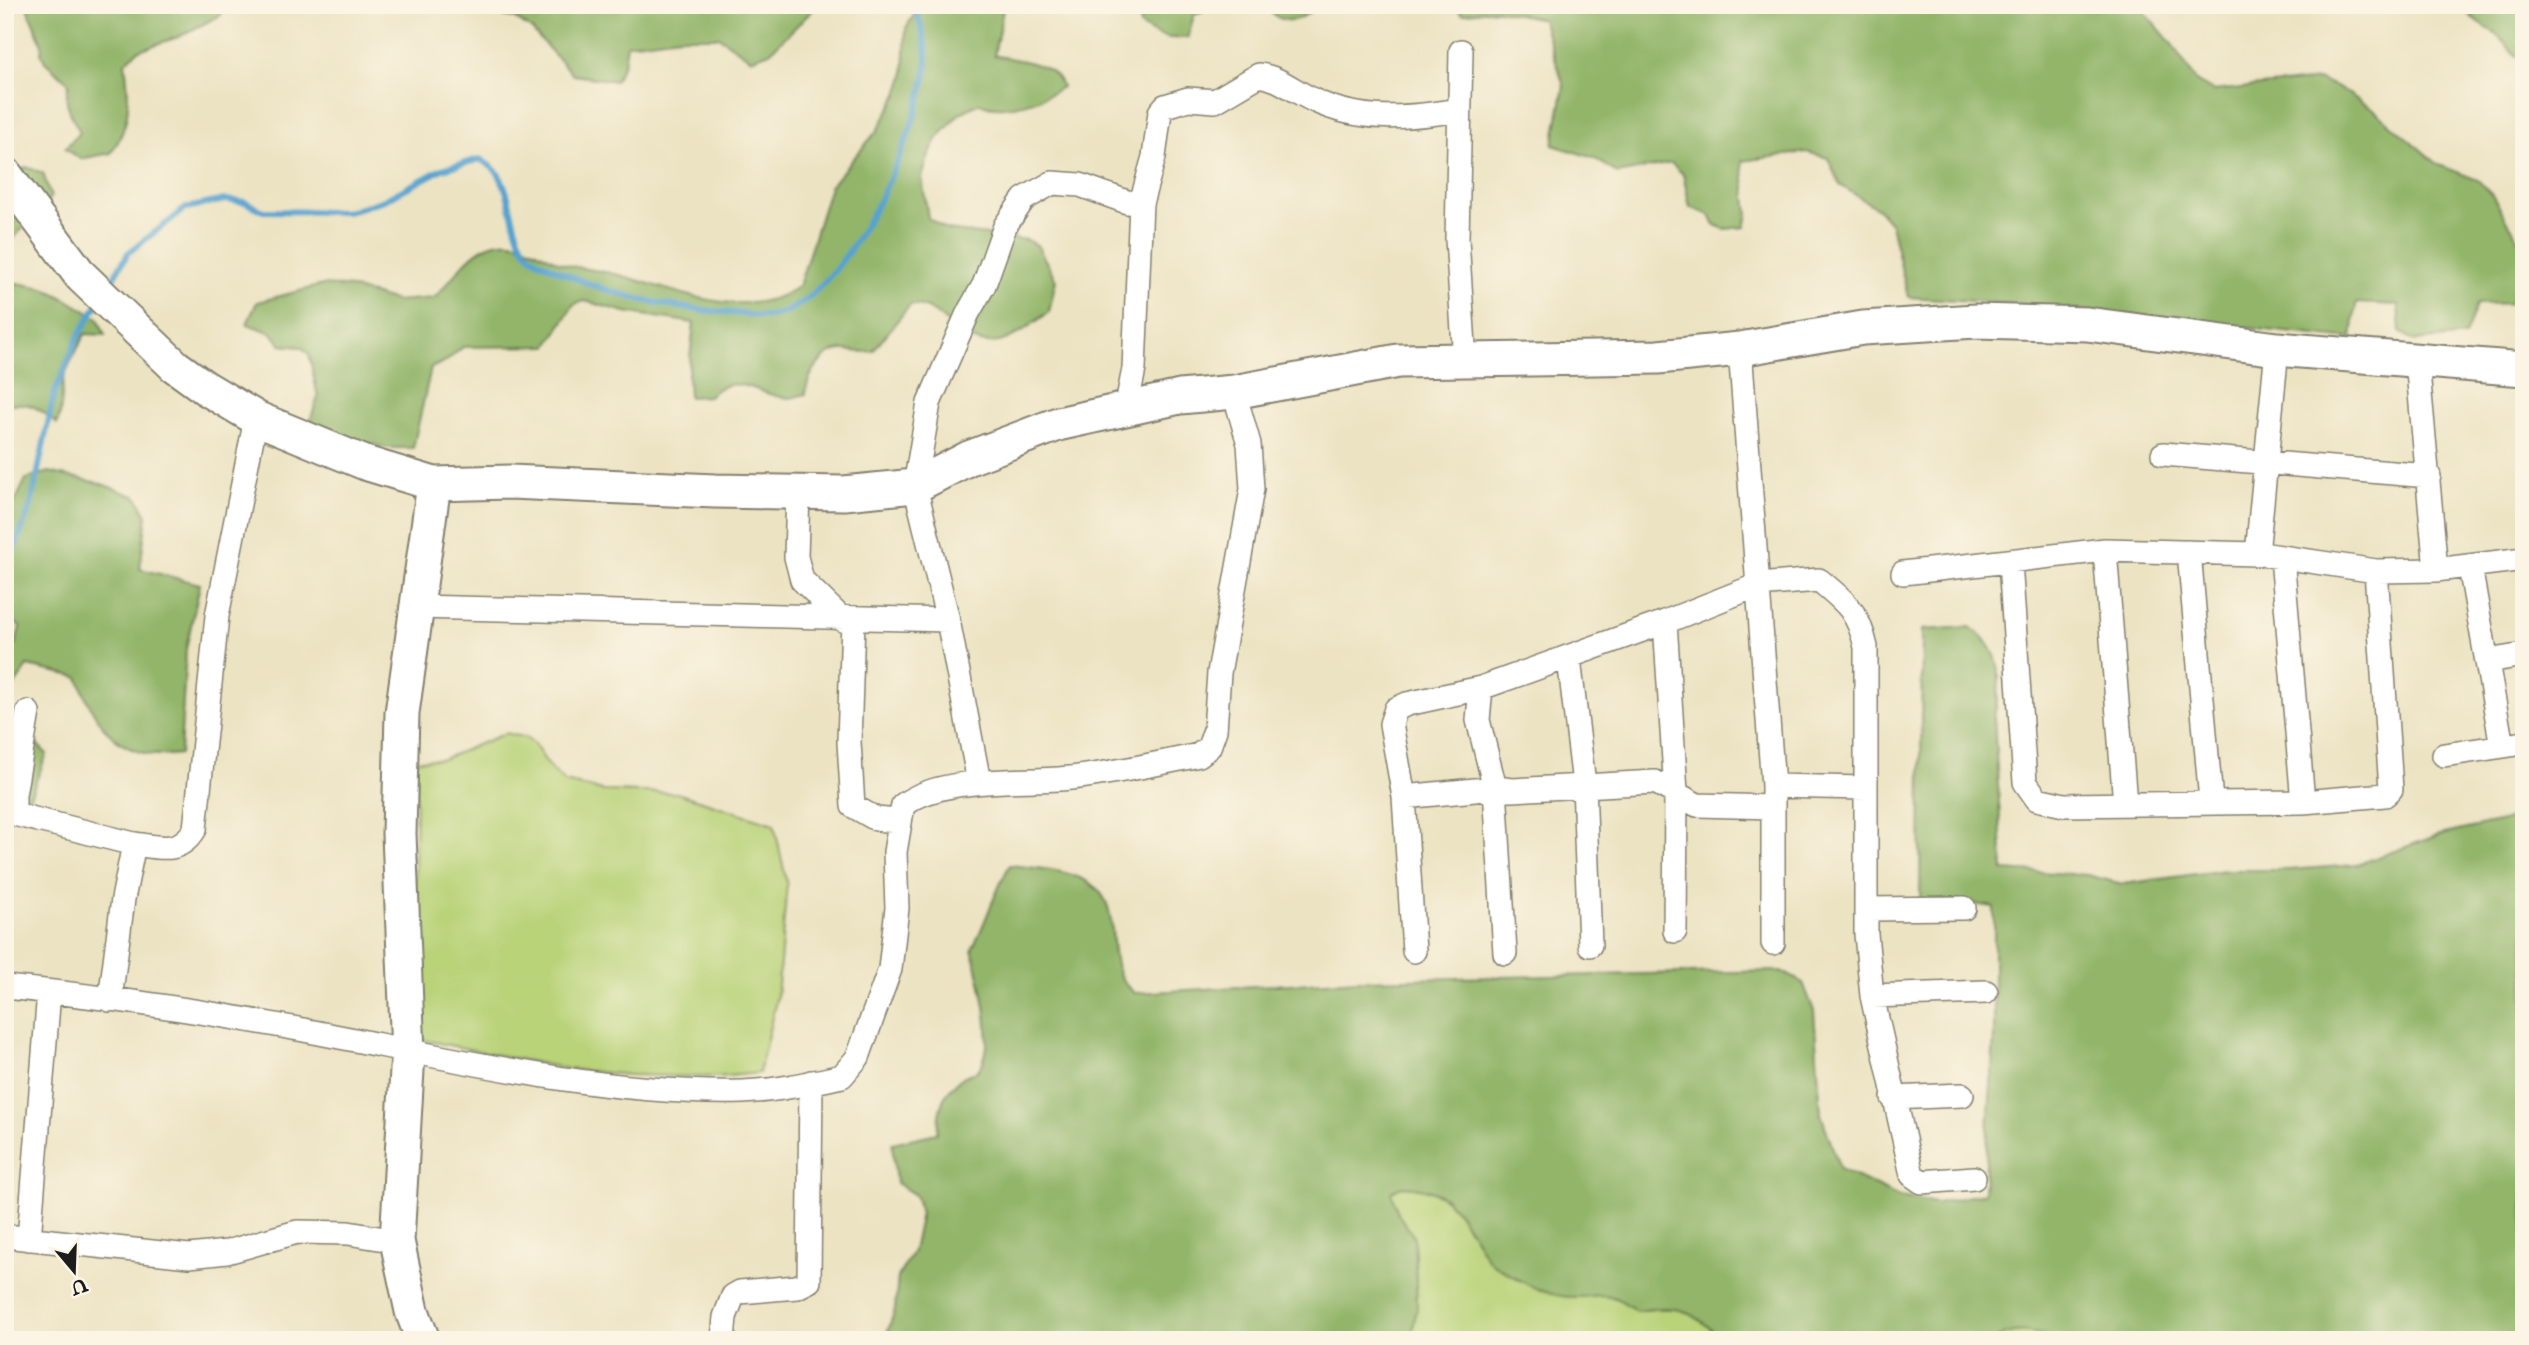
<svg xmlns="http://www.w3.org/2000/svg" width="2529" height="1345" font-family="'IM FELL English',serif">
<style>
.green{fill:#b9d379;stroke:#6a784a;stroke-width:2}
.forest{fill:#92b569;stroke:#576842;stroke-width:2}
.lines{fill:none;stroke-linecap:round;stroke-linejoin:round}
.stream{stroke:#56a2ce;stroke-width:6}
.street-casing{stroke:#84806f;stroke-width:26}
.secondary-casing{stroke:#84806f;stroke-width:37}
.street{stroke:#fff;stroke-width:23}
.secondary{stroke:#fff;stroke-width:33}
</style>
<rect width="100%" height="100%" fill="#fcf5e5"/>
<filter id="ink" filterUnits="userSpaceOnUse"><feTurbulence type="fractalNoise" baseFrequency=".0143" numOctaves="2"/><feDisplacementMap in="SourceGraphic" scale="14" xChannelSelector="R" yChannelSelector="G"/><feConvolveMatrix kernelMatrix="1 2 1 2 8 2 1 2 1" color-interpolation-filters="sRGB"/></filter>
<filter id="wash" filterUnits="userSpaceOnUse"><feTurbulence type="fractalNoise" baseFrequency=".00686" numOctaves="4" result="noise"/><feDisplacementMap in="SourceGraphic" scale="28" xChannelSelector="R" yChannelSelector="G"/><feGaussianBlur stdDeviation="1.57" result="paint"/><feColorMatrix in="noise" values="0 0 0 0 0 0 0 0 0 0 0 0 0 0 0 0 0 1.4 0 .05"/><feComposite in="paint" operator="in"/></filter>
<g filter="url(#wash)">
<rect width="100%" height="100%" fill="#ece3c2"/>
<path class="green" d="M506,733L526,738L534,744L550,768L565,782L603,791L677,793L774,824L787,884L777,996L759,1073L718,1077L629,1075L568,1069L414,1038L416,760L443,759Z
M1401,1186C1433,1186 1454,1200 1468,1229L1583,1296C1606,1292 1618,1296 1636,1311C1676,1305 1689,1307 1717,1335L1712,1340H1411L1417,1307L1414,1237L1398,1214L1391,1192Z
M2010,1330L2030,1331L2059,1340H1993Z"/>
<path class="forest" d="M26,5H221V15L178,37L139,50L125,62C129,97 133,122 111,153L80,159L65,148L80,132C70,115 63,102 69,83L45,62L41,53L42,44Z
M443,5H818L770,52L751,59L719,37H679L627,44L624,63L615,81L573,75L531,29L514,18Z
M920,5H1004L994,55C1017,61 1055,61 1062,87C1041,101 1003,114 979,103L959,114L937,139L928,157L922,178L928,218L947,230L1027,240L1037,245L1056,280L1049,312C1006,343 989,359 944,320C933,310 924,304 910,305L873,351C862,353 854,351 844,350C824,349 806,376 806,394C801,395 794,398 789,398C759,397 736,369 709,396L689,397L688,375L694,323L625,312L585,301L574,304L548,346L463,347L448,360L431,368L413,448H385L308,427L318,397L309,354L301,347L281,345L272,333L247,324L257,302L322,285L348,287L396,301L434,298C451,282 465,256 487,246C515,233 537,253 561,263C580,270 600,269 619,275C674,289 746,324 799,286L830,186L877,131L898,94L904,76L906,28Z
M1141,5H1215L1194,15L1188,37C1168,41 1156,36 1140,25Z
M1264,5H1317C1299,25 1280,26 1264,5Z
M1454,5H2139L2172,44L2196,81L2213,91L2319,80L2338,87L2375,111L2439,165L2478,180L2492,195L2524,248V303L2477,304L2465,336L2415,341L2400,332L2398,305L2356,303L2352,339L2022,304L1908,297L1891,224L1878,209L1840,185L1828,158L1807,152L1742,161L1748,215L1745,227L1724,229L1714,224L1710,215L1690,207L1683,174L1671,163L1618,174L1594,158L1553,145L1564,86L1542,19L1495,9L1462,14Z
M2459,5H2524V64L2495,33L2478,23Z
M26,167L43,173L51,197L5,248V182Z
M5,269L12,282L44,288L66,299L98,318L105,335L85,334C79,347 70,361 65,375C60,392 64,408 57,424C41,409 29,400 5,405Z
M49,472L99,483L137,497L147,515L140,569L200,584L186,649L180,754C122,762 95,728 78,677L27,666L5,701V650L15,646L20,627L5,614V522L26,479Z
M1970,627C2005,650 2002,679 1994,717L2003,870L2087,875L2123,884L2226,870H2288L2356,865L2436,836L2524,816V1340H2059C2034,1332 2017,1326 1993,1340H1713L1717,1335C1689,1307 1676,1305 1636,1311C1601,1283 1597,1302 1561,1296C1538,1293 1512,1276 1493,1264C1486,1259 1481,1250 1477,1242C1454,1207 1448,1187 1401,1186L1391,1192L1398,1214L1414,1237L1417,1307L1411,1340H885L895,1309L898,1277L913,1251L921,1213L915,1195L896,1183L892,1143L937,1133C939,1108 941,1093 963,1077C967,1074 974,1074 977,1071C1000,1048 979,977 972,949C987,921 994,892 1010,865C1032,868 1059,869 1080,878C1135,901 1093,964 1135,993L1360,980L1781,971L1803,983L1814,1011L1821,1114L1840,1169L1899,1197L1937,1203L1984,1193L1994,1036V907L1954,901L1920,904L1922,630Z
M5,728L32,739L47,754L28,801L5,796Z"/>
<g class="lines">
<path class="stream" d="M108,287L128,253L186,208L225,200L245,202L263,211L347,212L384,200L442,169L480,159C486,163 493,167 497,172C516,198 508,245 539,261C600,294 664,308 732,313C745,314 761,318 774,315C845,302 922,127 927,62C928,45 919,22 915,5
M5,573L31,505L54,394L79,335L97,305"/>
</g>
</g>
<g filter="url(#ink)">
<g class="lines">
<g class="street-casing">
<path id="street" d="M1461,51L1457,239L1465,361
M1740,349L1773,786V943
M2417,360L2436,570
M1126,409L1134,369L1141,203L1154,157L1160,112L1165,106L1188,99L1215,101L1259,75C1279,77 1295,92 1313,100C1361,123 1409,118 1459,110
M2163,454L2429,476
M798,492L796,557L802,580L843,620
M2105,550L2125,804
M2189,552L2211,801
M2268,555L2376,571
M2282,557L2303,802
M2010,562L2025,782L2037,799L2064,805L2303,802L2385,795L2391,789L2376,571L2436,570L2524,559
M2470,567L2502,746
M1903,573L2105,550L2257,554L2277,349
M416,607L948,620
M853,620L849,742L853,806L876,819L898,821
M1571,656L1570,667L1584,784L1590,945
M2487,661L2524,655
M1481,688L1478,720L1495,788L1505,953
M28,712L14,795V808L18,815L134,844
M2444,755L2524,743
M979,782L948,620L915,486L929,403L968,313L984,285L1005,226L1024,199L1052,183L1080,185L1127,202L1141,203
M1773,786L1865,788
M1404,797L1495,788L1513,790L1655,782L1697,805L1773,807
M1866,909L1964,908
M1675,931L1676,792L1665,622L1758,585L1819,580C1847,603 1858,611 1866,647V934L1872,996L1912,1175L1922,1182L1974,1178
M1414,951L1404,797L1391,724L1396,709L1407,704L1481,688L1665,622
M5,987C122,998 240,1017 355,1040C479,1065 616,1095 743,1092C775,1091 810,1083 842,1076L858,1057L890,969L897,908L895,852L903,805C943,775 1022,783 1071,778C1114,773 1157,764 1199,755L1209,747L1215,730L1219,673L1252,489L1249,444L1234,392
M1872,996L1986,992
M110,1000L123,899L134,844C160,847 179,855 195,829L217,616L256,418
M1893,1098L1962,1095
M5,1236L189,1256L227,1252L297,1232L348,1233L397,1241
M29,1239L49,992
M723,1340L725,1317L733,1296L740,1292L797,1287L809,1281L811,1082"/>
</g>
<g class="secondary-casing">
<path id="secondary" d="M5,174L81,276L175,366L204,387L256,418L365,463L434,484L402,713L399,834L408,1053L397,1241L412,1311L423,1340
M434,484L510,482L715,491L844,493L915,486L969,458L1058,424L1180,397L1234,392L1398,361L1658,357L1740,349L1863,328L1976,321L2087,324L2277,349L2524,369"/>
</g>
<use href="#street" class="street"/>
<use href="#secondary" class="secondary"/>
</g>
</g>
<rect width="2529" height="1345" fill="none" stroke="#fcf5e5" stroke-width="28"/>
<g transform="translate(74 1271) rotate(161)" stroke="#fcf5e5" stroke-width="5" paint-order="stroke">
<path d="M0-5L12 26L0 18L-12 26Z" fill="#1c1c1c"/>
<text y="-10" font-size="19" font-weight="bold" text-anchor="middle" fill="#1c1c1c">U</text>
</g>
</svg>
